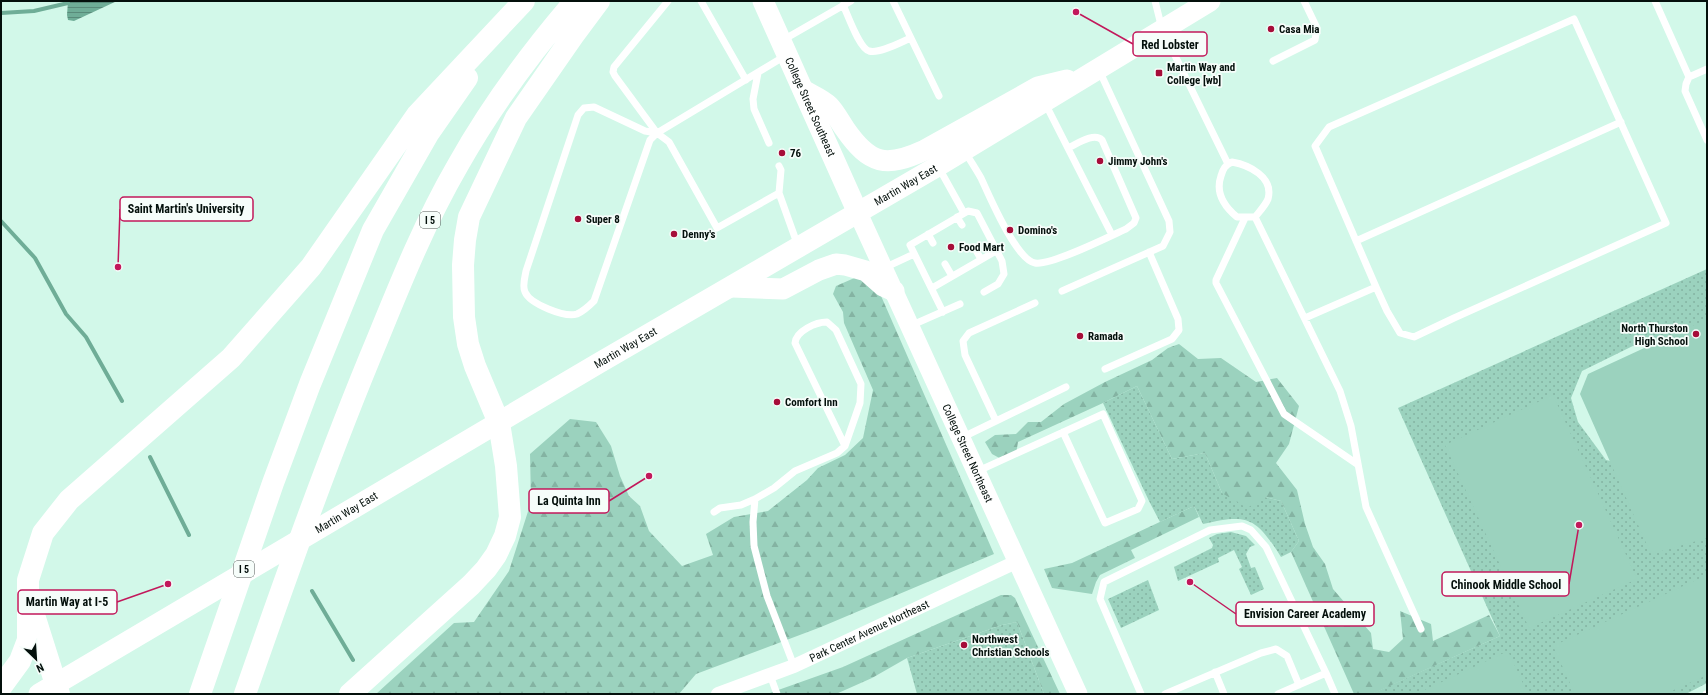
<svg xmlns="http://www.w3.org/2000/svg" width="1708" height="695" font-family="'Roboto Condensed',sans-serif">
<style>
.grass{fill:url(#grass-dots);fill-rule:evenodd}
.forest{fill:url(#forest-firs)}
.pitch{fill:#9bd2be}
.water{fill:url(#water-rules)}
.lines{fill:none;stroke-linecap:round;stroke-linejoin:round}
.stream{stroke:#6fad97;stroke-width:4}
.lane{stroke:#fff;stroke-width:7}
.street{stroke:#fff;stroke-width:14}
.secondary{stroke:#fff;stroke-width:19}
.primary{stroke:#fff;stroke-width:21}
.highway{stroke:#fff;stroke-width:22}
.poi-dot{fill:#a60d39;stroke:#f6fdfa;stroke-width:1.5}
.labels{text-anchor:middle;stroke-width:3.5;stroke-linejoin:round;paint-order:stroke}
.shield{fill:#f6fdfa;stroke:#4d5753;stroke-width:1}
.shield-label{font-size:10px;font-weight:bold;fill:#04100c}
.poi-label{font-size:11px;font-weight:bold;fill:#04100c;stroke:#f6fdfa;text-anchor:start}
.street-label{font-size:11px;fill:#04100c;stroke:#f6fdfa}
.leader{fill:none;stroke:#c2185b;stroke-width:1.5}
.callout-dot{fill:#c2185b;stroke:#f6fdfa;stroke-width:1.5}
.callout{fill:#f6fdfa;stroke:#c2185b;stroke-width:1.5}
.callout-label{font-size:12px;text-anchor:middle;font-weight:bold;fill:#04100c}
</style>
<defs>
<pattern id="grass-dots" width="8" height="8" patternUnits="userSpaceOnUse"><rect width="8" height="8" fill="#9bd2be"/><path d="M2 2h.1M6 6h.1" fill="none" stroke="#84b3a2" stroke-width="1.8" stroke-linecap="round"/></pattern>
<pattern id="forest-firs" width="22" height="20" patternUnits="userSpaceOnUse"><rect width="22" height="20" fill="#9bd2be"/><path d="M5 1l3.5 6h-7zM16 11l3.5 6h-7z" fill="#84b3a2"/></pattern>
<pattern id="water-rules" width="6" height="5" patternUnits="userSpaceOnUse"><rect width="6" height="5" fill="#6fad97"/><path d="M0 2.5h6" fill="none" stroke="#598b7a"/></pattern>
</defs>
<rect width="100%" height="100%" fill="#d2f8e9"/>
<path class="grass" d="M1707,269V683L1686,694H1371L1500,636L1398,408ZM1643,341L1655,343L1635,466L1606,460L1578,422L1571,398L1582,371Z
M1137,386L1172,459L1205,453L1222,493L1265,497L1281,501L1299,541L1291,552L1281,557C1256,518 1249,513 1203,524L1194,506L1160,522L1149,501L1103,403Z
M1231,532L1246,536L1255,545L1250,547L1246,554L1251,568L1255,567L1264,589L1251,595L1239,569L1242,567L1234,550L1218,558L1219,562L1178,581L1174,567L1212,548L1213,545L1209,538L1217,534Z
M1148,580L1159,610L1121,628L1108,599Z
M1017,622L1044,694H917L907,658L1002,625Z"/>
<path class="forest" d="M859,276L878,289L994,554L821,627L696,674L679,694H376L454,623L474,622L509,571L531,502L530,454L570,419L596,422L611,446L620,476L629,496L640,506L649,531L682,566L713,555L706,534L734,517L768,511L807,480L818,468L845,455L863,438L873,390L844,323L843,312L833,294L836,286Z
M1179,344L1198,359L1221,358L1256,382L1277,378L1299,406L1289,444L1276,463L1297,490L1305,524L1313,547L1325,564L1333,589L1371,633L1373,649L1389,652L1403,639L1400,611L1431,624L1433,641L1489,615L1500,636L1372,694H1354L1291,552L1299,541L1281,501L1265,497L1247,508L1222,493L1205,453L1172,459L1137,386L1103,403L1018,442L1016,454L1003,460L992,454L985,442L995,435L1016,434L1028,422H1041L1064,404L1105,382L1152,360L1168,348Z
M1194,506L1199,517L1131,550L1135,558L1100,575L1096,582L1092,594L1052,588L1044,569L1072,563Z
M1001,595H1011L1015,598L1060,694H1044L1017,622L1002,625L907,658L872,678L836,694H767L843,667Z"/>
<path class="pitch" d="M1707,319V538L1651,554L1580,394L1588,374Z
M1553,395L1637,579L1529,628L1445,445Z
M1707,575V675L1665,694H1575L1553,646Z
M1508,651L1528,694H1416Z"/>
<path class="water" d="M68,1H117L74,21L68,20L67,15Z"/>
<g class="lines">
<path class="stream" d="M1,13L34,11L68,3
M1,221L35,258L66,314L86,337L122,401
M150,457L189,535
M312,591L353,660"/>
<path class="lane" d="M668,1L614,67L613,72L615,76L657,133L669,142L717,228L779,193
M701,1L746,80
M893,1L939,96
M1155,1L1162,29L1228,164
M1655,1L1689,77L1686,84L1685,91L1707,140
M843,5C848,15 859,48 869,51C880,54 901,42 911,38
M783,40L851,1
M1273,61L1315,40L1317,28L1304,1
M758,73L753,99L754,109L769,143
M1689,77L1707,69
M1045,103L1112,235
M657,133L645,131L594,107L584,108L578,115L526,271C525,277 522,286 525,292C530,304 565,318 577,314C584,311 589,306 594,301L650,140L657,133L785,56
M965,152C970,160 976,169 981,178C989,195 1016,260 1035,263C1051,266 1108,237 1126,229L1134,223L1136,218L1102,140C1094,132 1077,144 1068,148
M1232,162C1249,165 1274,177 1268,199C1265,206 1259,212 1255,217H1237C1225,207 1215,193 1221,176C1223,169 1225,165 1232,162Z
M779,166L781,170L779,193L798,246
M939,168L964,213
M957,217L962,225
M1255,217L1340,391L1351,426L1366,507L1421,629
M1245,218L1216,280V283L1284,414L1357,464
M928,234L933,243
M1356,241L1621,122
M974,247L981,259
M945,264L952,276
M884,268L914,254
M932,288L996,251
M1062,291L1163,246L1170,232L1169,221L1099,70
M943,312L910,245L968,211L977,213L1002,261L1004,274L998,284L984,292
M1305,318L1376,287L1387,311L1400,333L1414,337L1454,318L1666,223L1574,19L1329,127L1315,146L1376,287
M910,326L960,304
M1105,369L1172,339L1179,330L1178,319L1149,252
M996,421L1066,387
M961,438L996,421L965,355L963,341L969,333L1035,303
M978,471C1020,452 1061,433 1103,414L1142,501L1138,509L1105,523L1063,432
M755,499L753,522L754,546L767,596L794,666
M714,512L720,508L741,505L755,499L774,488L795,471L837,453L845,446L860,403L861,384L836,330L827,322C816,322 796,331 795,343L845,446
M1215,672L1224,694
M1326,673L1335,694
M770,675L777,694
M1141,694L1100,599L1104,582L1210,530L1242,526L1251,530L1266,547L1326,673L1278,694
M1165,694L1261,653L1276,649L1287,656L1299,685
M1706,694H1707"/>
<path class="street" id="s1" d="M718,694L794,666L1018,561"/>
<path class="secondary" id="s2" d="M858,213L1078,694"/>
<g class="primary">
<path id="s3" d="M763,1L858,213"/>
<path d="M803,90C811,95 822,99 829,106C835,112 840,122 845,129C870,165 886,168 925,150L1038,87L1067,80"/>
<path d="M732,287L783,289L819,270L836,264L845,265L866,271L883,286L894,291"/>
<path id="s4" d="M39,694L599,363L938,166L1210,1"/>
</g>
<path class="highway" d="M34,615L59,694
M1,687L20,661L28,640V580L43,533L69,500L231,358L311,267L417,115L524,1
M200,694L273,483L310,384L373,230L428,134L467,78
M245,694C287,574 329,455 378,338C402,279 426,220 458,165C490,108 532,51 575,1
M350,694L471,585L486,569L496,555L505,536L510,517L506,466L499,423L475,366L468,344L464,317L463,265L465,240L469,217L516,118L573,36L599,1"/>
</g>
<g class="poi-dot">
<circle cx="1271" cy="29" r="4"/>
<rect x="1155" y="69" width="8" height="8" rx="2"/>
<circle cx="782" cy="153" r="4"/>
<circle cx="1100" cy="161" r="4"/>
<circle cx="578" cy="219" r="4"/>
<circle cx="1010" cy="230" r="4"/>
<circle cx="674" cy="234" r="4"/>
<circle cx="951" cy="247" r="4"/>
<circle cx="1696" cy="334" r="4"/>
<circle cx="1080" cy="336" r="4"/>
<circle cx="777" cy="402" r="4"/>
<circle cx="964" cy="645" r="4"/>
</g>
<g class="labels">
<g class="shield">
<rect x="420" y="212" width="20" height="16" rx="3"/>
<rect x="234" y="561" width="20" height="16" rx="3"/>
</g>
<g class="shield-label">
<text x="430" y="224">I 5</text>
<text x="244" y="573">I 5</text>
</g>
<g class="poi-label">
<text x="1279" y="33">Casa Mia</text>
<text x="1167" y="71">Martin Way and<tspan x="1167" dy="13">College [wb]</tspan></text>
<text x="790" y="157">76</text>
<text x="1108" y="165">Jimmy John's</text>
<text x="586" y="223">Super 8</text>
<text x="1018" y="234">Domino's</text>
<text x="682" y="238">Denny's</text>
<text x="959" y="251">Food Mart</text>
<text x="1688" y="332" text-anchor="end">North Thurston<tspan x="1688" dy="13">High School</tspan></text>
<text x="1088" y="340">Ramada</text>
<text x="785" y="406">Comfort Inn</text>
<text x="972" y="643">Northwest<tspan x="972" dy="13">Christian Schools</tspan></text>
</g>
<g class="street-label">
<text dy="4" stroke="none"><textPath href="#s3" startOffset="116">College Street Southeast</textPath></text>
<text dy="4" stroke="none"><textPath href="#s4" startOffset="1005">Martin Way East</textPath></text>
<text dy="4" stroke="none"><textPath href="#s4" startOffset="681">Martin Way East</textPath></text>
<text dy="4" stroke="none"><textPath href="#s2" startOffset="264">College Street Northeast</textPath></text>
<text dy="4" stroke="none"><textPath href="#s4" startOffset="357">Martin Way East</textPath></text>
<text dy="4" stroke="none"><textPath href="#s1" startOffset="164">Park Center Avenue Northeast</textPath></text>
</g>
</g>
<path class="leader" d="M1076 12L1133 44M118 267L120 209M649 476L609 501M1579 525L1569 584M168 584L117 602M1190 582L1236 614"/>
<g class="callout-dot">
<circle cx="1076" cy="12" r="4"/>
<circle cx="118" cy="267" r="4"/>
<circle cx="649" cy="476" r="4"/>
<circle cx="1579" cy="525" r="4"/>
<circle cx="168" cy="584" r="4"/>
<circle cx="1190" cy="582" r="4"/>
</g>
<g class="callout">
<rect x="1133" y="32" width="74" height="24" rx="4"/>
<rect x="120" y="197" width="133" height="24" rx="4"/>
<rect x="529" y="489" width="80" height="24" rx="4"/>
<rect x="1442" y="572" width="127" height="24" rx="4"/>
<rect x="18" y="590" width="99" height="24" rx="4"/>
<rect x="1236" y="602" width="138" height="24" rx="4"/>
</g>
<g class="callout-label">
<text x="1170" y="49">Red Lobster</text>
<text x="186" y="213">Saint Martin's University</text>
<text x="569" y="505">La Quinta Inn</text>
<text x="1506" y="589">Chinook Middle School</text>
<text x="67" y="606">Martin Way at I-5</text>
<text x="1305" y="618">Envision Career Academy</text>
</g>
<rect width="1708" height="695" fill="none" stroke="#04100c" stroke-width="4"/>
<g transform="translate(36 659) rotate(155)" stroke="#f6fdfa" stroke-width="3" paint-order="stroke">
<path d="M0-3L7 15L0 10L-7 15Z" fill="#04100c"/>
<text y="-6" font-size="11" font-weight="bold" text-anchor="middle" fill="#04100c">N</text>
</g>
</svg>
